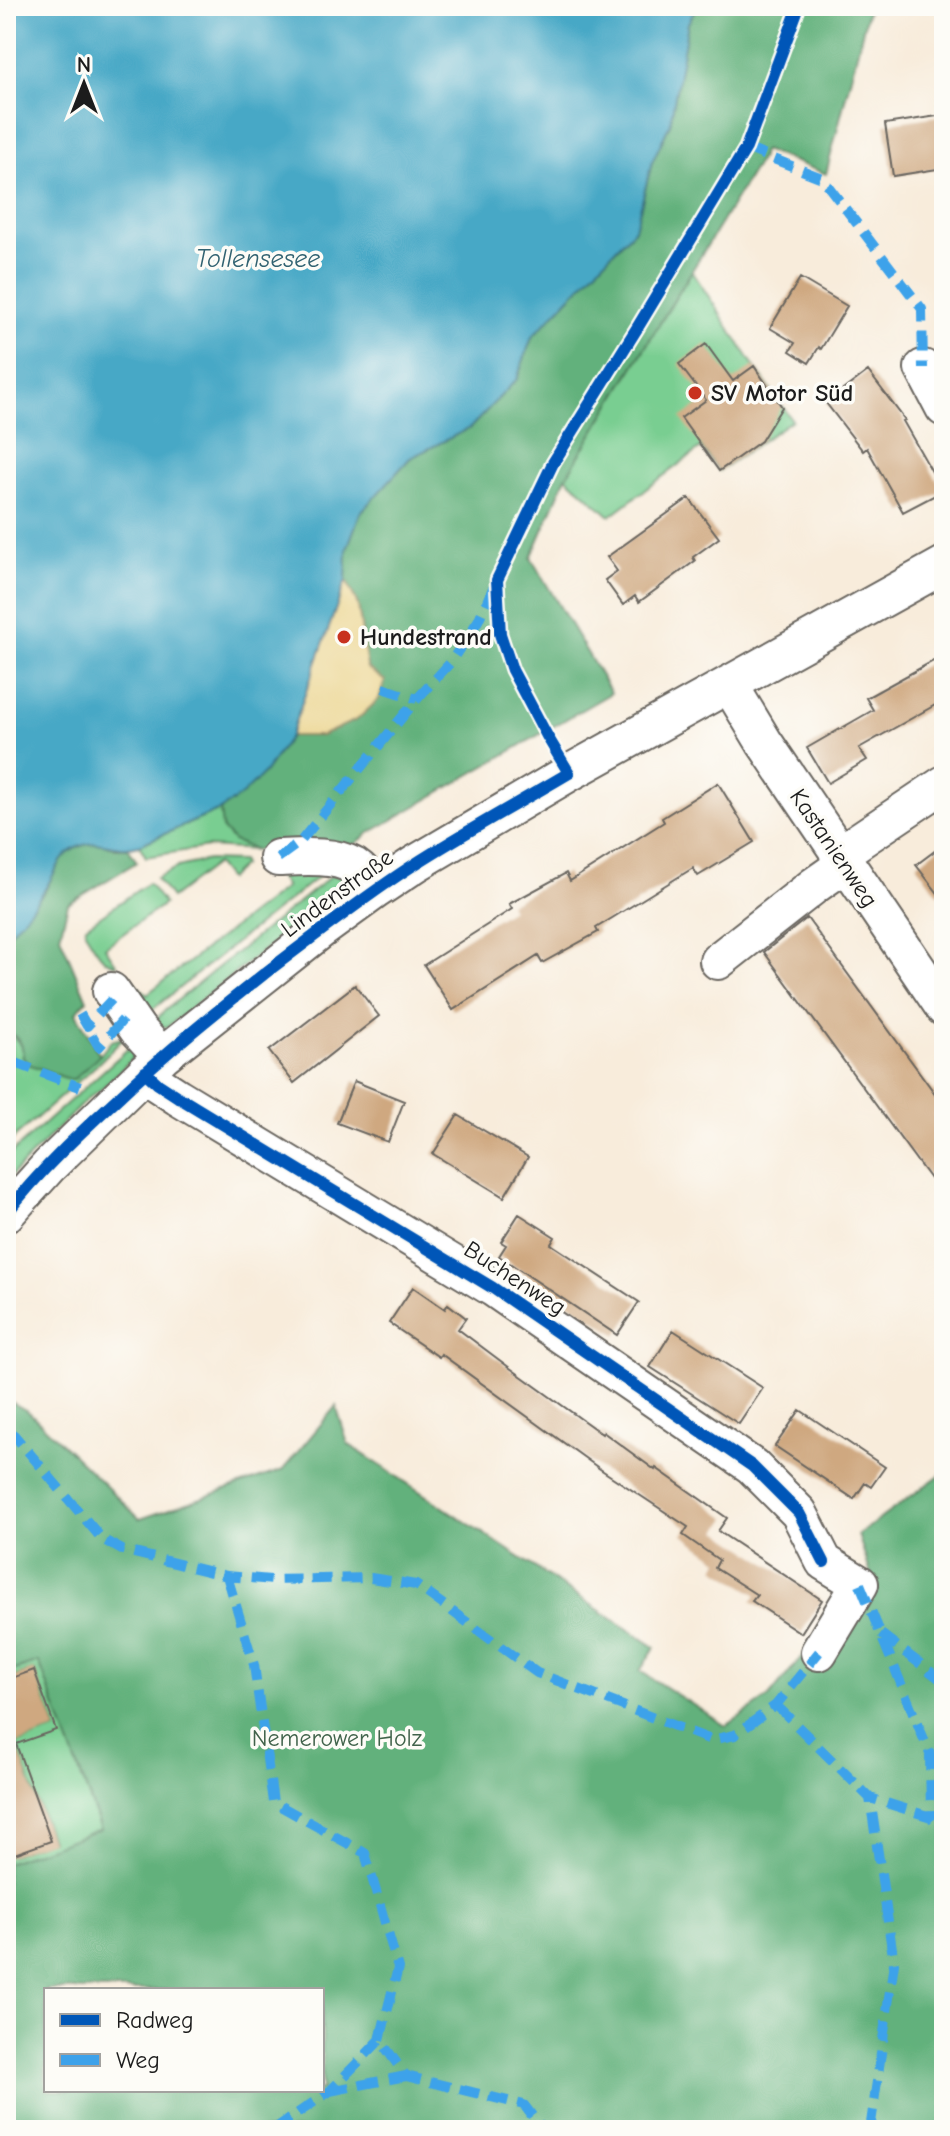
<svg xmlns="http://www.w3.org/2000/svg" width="950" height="2136" font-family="'Comic Neue',sans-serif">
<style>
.green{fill:#79ce91;stroke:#4a7556;stroke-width:2}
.forest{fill:#62b17b;stroke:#3f664c;stroke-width:2;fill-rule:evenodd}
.sand{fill:#eeda9e;stroke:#857b5d;stroke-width:2}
.water{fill:#46a8c6;stroke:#316271;stroke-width:2}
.building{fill:#cfa880}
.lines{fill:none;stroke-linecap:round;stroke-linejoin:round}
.minor-casing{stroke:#69655f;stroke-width:40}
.minor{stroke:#fff;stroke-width:36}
.quiet{stroke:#3da2ea;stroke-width:10;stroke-dasharray:20 10;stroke-linecap:butt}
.cycleway-casing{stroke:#fdfcf7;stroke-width:17}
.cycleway{stroke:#0057b8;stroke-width:12}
.poi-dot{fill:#c8321e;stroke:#fdfcf7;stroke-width:3}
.labels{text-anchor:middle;stroke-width:7;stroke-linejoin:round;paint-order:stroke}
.poi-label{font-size:24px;font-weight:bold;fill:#1c1c1c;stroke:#fdfcf7;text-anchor:start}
.street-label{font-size:24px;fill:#1c1c1c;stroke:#fdfcf7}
.park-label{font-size:24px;fill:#41634b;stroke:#fdfcf7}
.water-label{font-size:26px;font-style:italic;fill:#316271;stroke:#fdfcf7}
</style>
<rect width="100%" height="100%" fill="#fdfcf7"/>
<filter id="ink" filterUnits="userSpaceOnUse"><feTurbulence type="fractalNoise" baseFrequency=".0125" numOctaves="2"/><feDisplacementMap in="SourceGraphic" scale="16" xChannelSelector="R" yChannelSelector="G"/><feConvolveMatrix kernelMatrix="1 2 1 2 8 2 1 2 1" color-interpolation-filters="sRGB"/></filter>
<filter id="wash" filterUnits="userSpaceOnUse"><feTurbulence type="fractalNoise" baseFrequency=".006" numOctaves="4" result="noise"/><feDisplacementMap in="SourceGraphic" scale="32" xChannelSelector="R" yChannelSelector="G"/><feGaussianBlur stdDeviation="1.8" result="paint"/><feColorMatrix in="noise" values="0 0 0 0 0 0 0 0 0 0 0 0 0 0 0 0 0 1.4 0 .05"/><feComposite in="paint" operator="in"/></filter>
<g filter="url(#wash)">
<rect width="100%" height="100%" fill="#f8ecdb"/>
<path class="green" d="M692,271L754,366L792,420L719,471L701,448L610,516L566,477Z
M220,810C224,838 231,841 256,850L208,847L146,857L139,845Z
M208,860L241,861L243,865L228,879L216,864L171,898L156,878L178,867Z
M276,872L323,873L148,1013L132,994L135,984L147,994L286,887Z
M332,875L353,879L167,1027L159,1026L155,1022L162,1013Z
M148,883L164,904L105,947L117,965C101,963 94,945 85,932L86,926Z
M6,1030C17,1039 22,1044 23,1058L100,1055L111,1041L125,1037L90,1071L6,1145V1080L9,1076L11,1044Z
M132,1045L133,1058L100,1090L88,1098L6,1181V1158Z
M39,1662L101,1830L6,1863V1847L10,1856L51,1840L16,1744L56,1730L34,1670L6,1680V1673Z"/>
<path class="forest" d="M697,6H869L826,174L764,150L760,159L566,477L531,558L611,693L368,834L353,846L283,845L256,850L233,841L222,828L220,810C253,788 268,768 290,736L321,735L358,719L367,668L358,605L346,580L347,549L360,513L410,458L470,428L517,379L532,337L635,229L652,162L670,124L688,23Z
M101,843L116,848H128L137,862L68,904L60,936L87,1000L76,1013L100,1055L74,1079H68L28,1064L23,1058L22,1047L19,1040L6,1030V938L45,891L60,861L71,850L87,844Z
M6,1399L29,1412L140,1519L283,1470L336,1406L348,1444L655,1647L640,1671L726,1726L769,1697L813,1643L874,1584L858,1535L944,1472V2130H6V1863L101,1829L39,1662L6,1673ZM46,1990H322V2090H46Z"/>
<path class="sand" d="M346,580L358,605L367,668L385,681L379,699L358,719L321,736H290Z"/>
<path class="water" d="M6,6H697L688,23L670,124L652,162L635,229L532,337L517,379L470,428L410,458L360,513L347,549L346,580L290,736L265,772L242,795L220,810L139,845C115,852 105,839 84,845C61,851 57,871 45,889C34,907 19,922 6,938Z"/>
<g id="blocks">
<path class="building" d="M944,115V168L893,176L885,124Z
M800,278L847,306L821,349L819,347L809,363L790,351L795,343L770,328Z
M706,344L733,381L754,366L782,407L761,441L719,471L681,418L706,400L679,364Z
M868,371L905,420L903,421L943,491L903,512L867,448L863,451L826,403Z
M689,498L719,538L693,557L695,561L639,602L635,596L623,605L605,580L617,571L607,557Z
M944,655V700L859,748L867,760L828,783L807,748L873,710L866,698Z
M718,783L754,842L698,876L693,868L596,928L598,932L542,963L538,956L453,1010L424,965L512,909L509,904L566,873L570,881L664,822L662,818Z
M944,844V901L916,865Z
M807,918L944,1106V1198L764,952Z
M355,985L379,1016L294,1083L269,1051Z
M354,1081L404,1101L388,1142L337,1123Z
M458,1115L528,1157L504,1197L433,1154Z
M519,1214L555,1237L551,1244L639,1302L617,1335L499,1256L506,1245L501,1242Z
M413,1287L445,1309L448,1304L466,1318L458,1329L510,1368L602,1434L603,1432L655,1470L656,1468L727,1518L718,1531L822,1600L801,1633L752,1601L757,1595L715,1568L719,1560L683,1535L688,1527L600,1469L441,1354L439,1357L389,1323Z
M673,1330L763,1388L739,1424L650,1367Z
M800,1410L885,1467L871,1487L865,1483L854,1499L775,1446Z
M34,1670L56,1730L16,1744L51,1841L6,1857V1680Z"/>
</g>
</g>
<g filter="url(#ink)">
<use href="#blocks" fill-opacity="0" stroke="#69655f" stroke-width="2"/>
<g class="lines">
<g class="minor-casing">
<path id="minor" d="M923,368L944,408
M729,684L764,742L944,1008
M838,855L944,784
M278,858C301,857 334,854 354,866C363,872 370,881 376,890
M718,961L815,885L845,864
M111,991L138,1030L162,1056
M145,1072L158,1084L178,1097L493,1288L752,1466L799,1513L824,1562L860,1584L819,1652
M6,1214L49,1166L162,1056L321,930L376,890L415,864L569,773L944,565"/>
</g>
<use href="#minor" class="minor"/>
<path class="quiet" d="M746,148L822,178L922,309L923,368
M383,688L417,699
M278,858L300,842L417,699L450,663L478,621L493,588
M80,1014L87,1026L114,997
M92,1035L99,1047L127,1015
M13,1062L80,1087
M6,1431L14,1435L102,1539L122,1550L227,1576L272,1580L371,1578L416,1585L537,1673L711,1740L735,1735L776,1705L819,1652
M227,1576L254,1665L273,1802L365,1853L398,1968L380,2040L406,2076L524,2105L543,2130
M860,1584L930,1754L931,1817
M881,1634L944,1682
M776,1705L870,1798L931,1817L944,1833
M330,2091L406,2076
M273,2130L330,2091L380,2040
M870,2130L894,1963L870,1798"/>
<g class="cycleway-casing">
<path id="cycleway" d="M145,1072L158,1084L178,1097L493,1288L752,1466L799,1513L824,1562
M6,1214C39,1171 80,1133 120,1096C166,1052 215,1013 264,974C313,937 361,899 412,866C463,833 517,804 569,773L547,736L512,670L500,634L497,580L553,463L639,325L746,148L799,6"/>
</g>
<use href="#cycleway" class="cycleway"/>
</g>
</g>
<g class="poi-dot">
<circle cx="695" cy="393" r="8"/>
<circle cx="344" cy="637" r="8"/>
</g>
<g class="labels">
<g class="poi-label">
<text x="711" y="401">SV Motor Süd</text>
<text x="360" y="645">Hundestrand</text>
</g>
<g class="street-label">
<text transform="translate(834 848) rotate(56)" y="8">Kastanienweg</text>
<text transform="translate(337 893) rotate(-36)" y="8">Lindenstraße</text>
<text transform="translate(515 1278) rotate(33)" y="8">Buchenweg</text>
</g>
<g class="park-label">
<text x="337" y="1746">Nemerower Holz</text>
</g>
<g class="water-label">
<text x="258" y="267">Tollensesee</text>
</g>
</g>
<rect width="950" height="2136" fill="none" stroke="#fdfcf7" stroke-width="32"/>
<rect x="44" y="1988" width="280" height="104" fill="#fdfcf7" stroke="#a3a29f" stroke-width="2"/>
<rect x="60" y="2014" width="40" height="12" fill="#0057b8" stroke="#a3a29f" stroke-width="2"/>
<text x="116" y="2028" font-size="24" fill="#1c1c1c">Radweg</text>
<rect x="60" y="2054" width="40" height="12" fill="#3da2ea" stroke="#a3a29f" stroke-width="2"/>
<text x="116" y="2068" font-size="24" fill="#1c1c1c">Weg</text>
<g transform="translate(84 84)" stroke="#fdfcf7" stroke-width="6" paint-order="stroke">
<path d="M0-6L14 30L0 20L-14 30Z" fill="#1c1c1c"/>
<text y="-12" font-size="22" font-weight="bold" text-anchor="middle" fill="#1c1c1c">N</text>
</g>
</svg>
